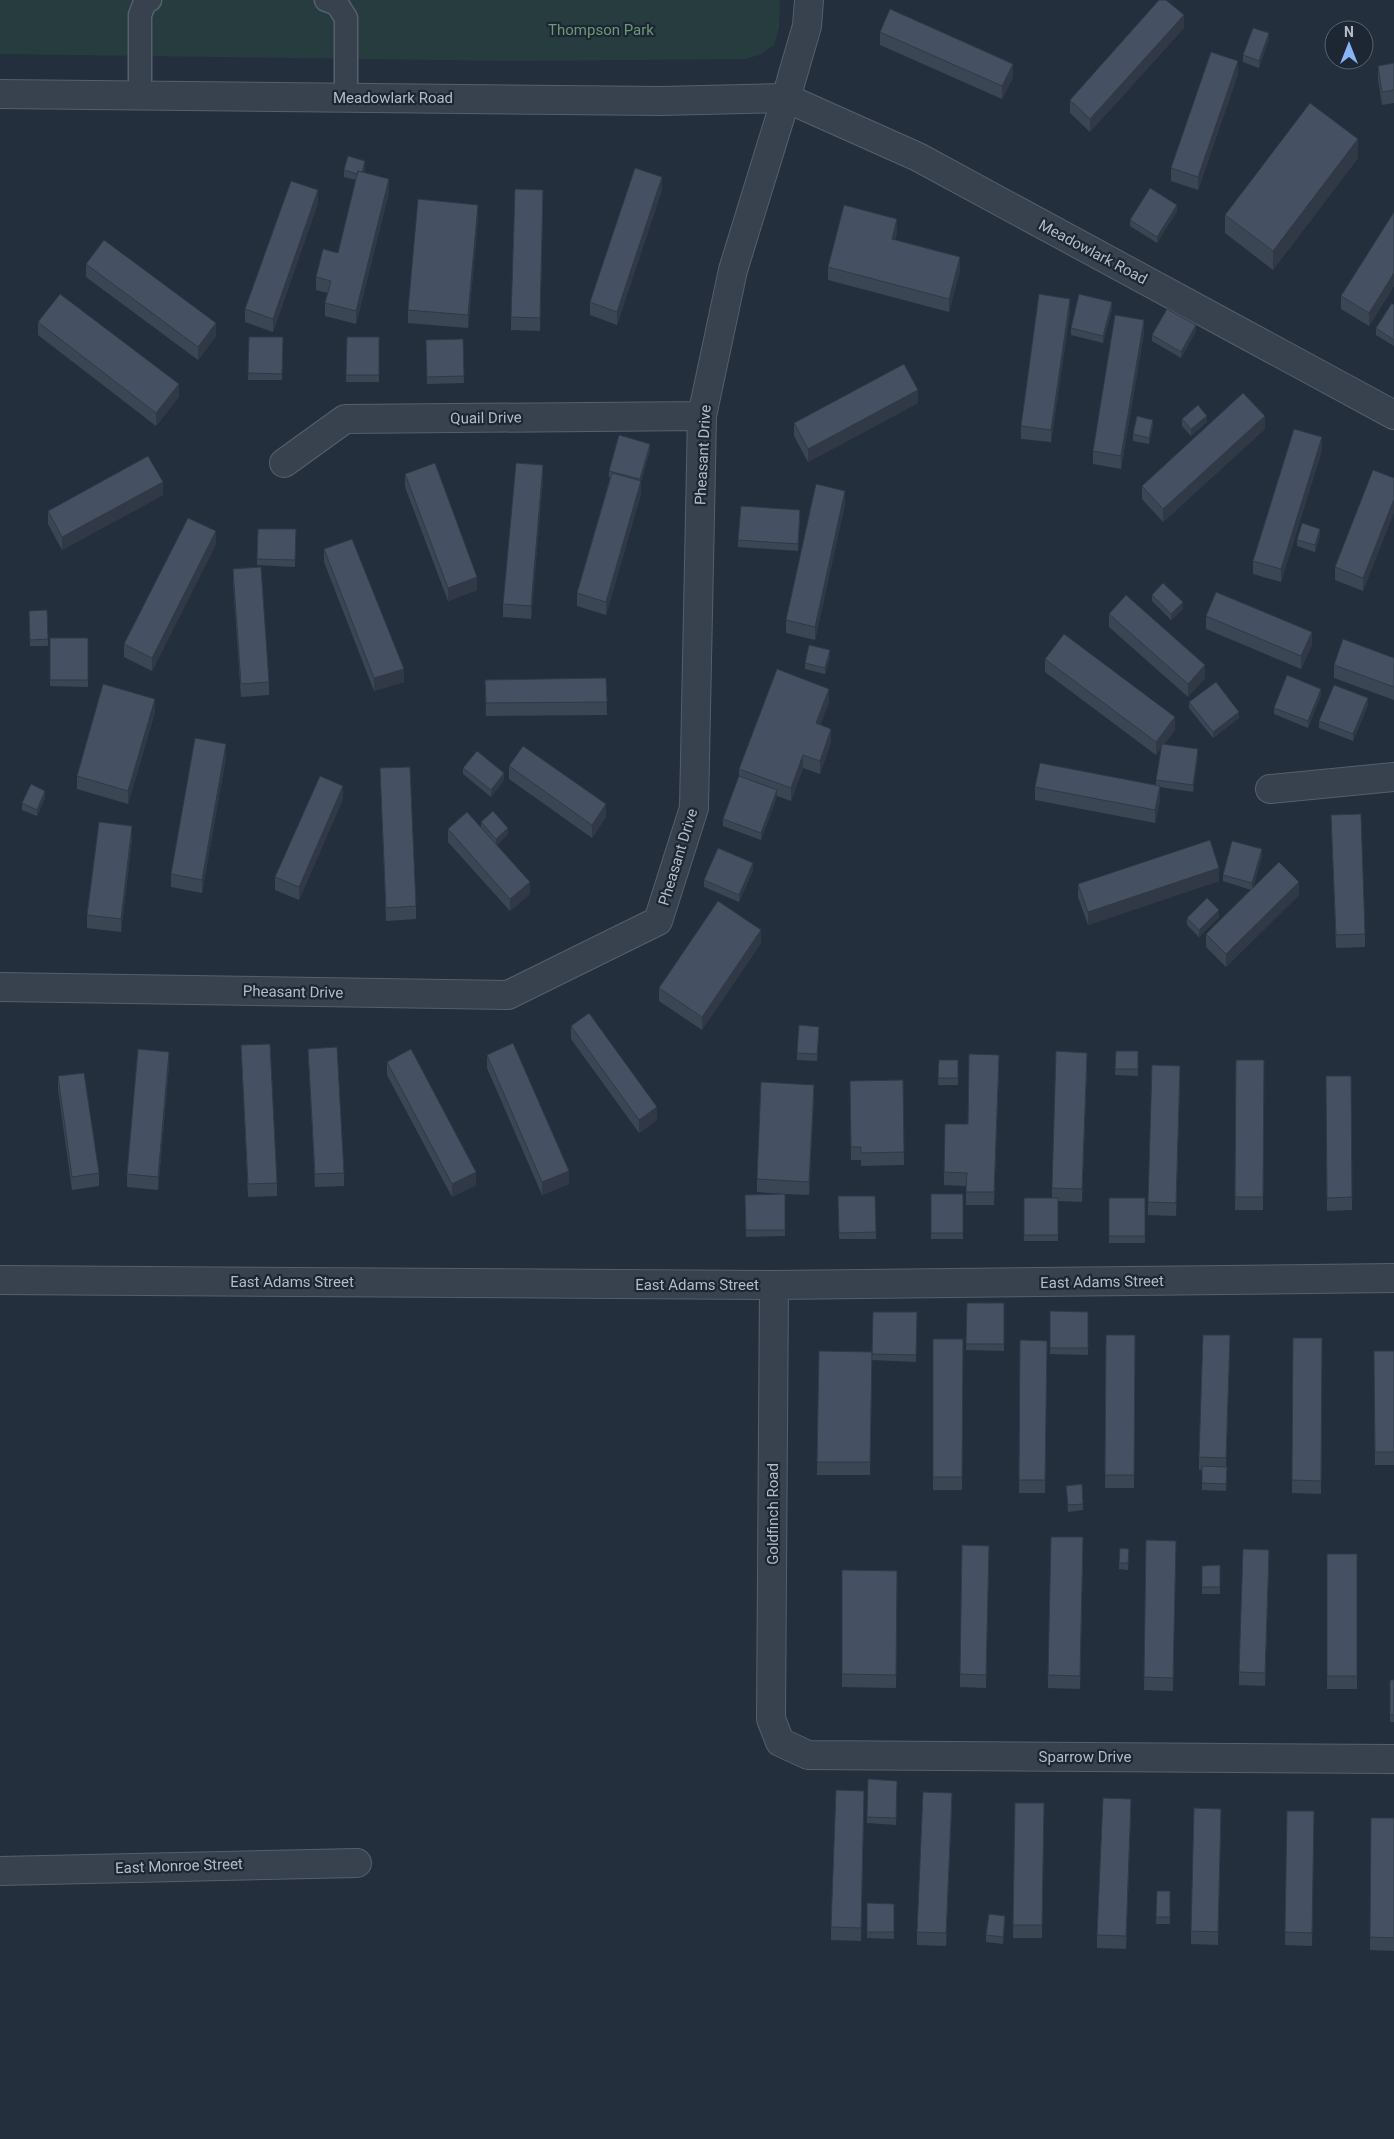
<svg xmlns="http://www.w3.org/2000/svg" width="1394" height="2139" font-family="Roboto,sans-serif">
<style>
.green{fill:#263c3f}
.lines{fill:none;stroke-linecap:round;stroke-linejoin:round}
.service-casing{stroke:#565f6c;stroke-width:25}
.minor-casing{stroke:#565f6c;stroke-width:30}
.service{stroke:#38414e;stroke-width:22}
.minor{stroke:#38414e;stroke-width:28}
.wall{fill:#3b4654}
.shaded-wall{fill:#303945}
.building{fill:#455162;stroke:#303945}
.labels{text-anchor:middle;stroke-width:4.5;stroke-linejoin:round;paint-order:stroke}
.park-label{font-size:15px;fill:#6b9a76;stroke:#1d2633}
.street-label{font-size:15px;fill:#b4bcc9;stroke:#1d2633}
</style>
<rect width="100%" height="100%" fill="#242f3e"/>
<path class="green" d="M0,0H780L779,28L774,45L759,55L745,59L519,61L0,54Z"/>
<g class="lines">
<g class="service-casing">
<path id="service" d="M326,0L337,4L346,18V98
M140,95V15L145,2L150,0"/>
</g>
<g class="minor-casing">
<path id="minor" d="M0,94L661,101L786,98L807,26L809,0
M284,463L345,419L702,416
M1270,789L1394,777
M0,987L508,995L658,921L694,808L702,416L733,270L786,98L918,157L1394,415
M0,1280L774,1285L1394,1278
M774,1285L771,1719L780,1742L808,1755L1394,1759
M0,1871L357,1863"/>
</g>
<use href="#service" class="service"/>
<use href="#minor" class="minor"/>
</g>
<path class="wall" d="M1184,28L1090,132L1070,113V100Z
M880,32L1013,77L1002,99L880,45Z
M1269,39L1259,68L1243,62V55Z
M1394,63V103L1382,105L1378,79V66Z
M1238,74L1198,190L1171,181V168Z
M1358,158L1273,270L1225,233V215Z
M365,168L364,172L389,192L356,324L325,316V303L328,293L316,290V277L338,253L356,180L344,177V170Z
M662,190L617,325L590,315V302Z
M318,203L273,332L245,322V309Z
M543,203L540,331L511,330V317Z
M1177,211L1157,243L1130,226V220Z
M1394,212V286L1369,326L1341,309V296Z
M478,218L468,328L408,323V310Z
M897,232L895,240L960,270L949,312L828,280V267Z
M86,264L216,336L198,360L86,277Z
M1394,305V346L1376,335V328Z
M1112,309L1103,343L1071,335V328Z
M1070,312L1051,442L1021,439V426Z
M38,322L179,397L156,426L38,335Z
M1196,331L1181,358L1152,341V335Z
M1144,333L1121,469L1093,464V451Z
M249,337H283L282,380H248Z
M347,337H379V382H346Z
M463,339L464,383L427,384L426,340Z
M918,403L808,462L794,436V423Z
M1182,419L1207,422L1191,436L1182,426Z
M1153,426L1149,444L1133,441V434Z
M1265,429L1163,522L1142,499V486Z
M650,450L641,481V494L606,615L577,606V593L610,478L609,477V471Z
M1322,450L1281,582L1253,574V561Z
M405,474L477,590L448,601L405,487Z
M543,478L531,619L503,617V604Z
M1394,478V512L1363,591L1335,580V567Z
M163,495L62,550L48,524V511Z
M845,504L815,640L786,633V620Z
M800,517L798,551L738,547V540Z
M296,529L295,567L257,565V559Z
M1320,535L1315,552L1297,546V540Z
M216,544L152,671L124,657V644Z
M324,549L404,682L374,691L324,562Z
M233,569L269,682V695L241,697L233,582Z
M1152,595L1183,609L1171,620L1152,601Z
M47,610L48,646H30L29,611Z
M1109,614L1205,678L1188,697L1109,627Z
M1206,616L1312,645L1301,669L1206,629Z
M50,638H88V687L50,686Z
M830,657L825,674L805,669V663Z
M1394,658V700L1334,678V665Z
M1045,659L1175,730L1164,744L1198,755L1193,792L1160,787V799L1155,823L1035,800V787L1156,785V780L1161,748L1156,755L1045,672Z
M606,678L607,715L486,716L485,680Z
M1321,695L1308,728L1274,714V708Z
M829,702L820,724L831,742L820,774L803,768L791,801L777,796L761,840L723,826V819L739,776V769Z
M1189,702L1239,718L1213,738L1189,708Z
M1368,705L1353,741L1319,728V721Z
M155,712L128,804L77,789V776Z
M226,757L202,893L171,887V874Z
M509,766L606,817L592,838L509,779Z
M380,768L416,906V919L386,921Z
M463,768L504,780L491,797L463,774Z
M45,798L37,816L22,810V803Z
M343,799L299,900L275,890V877Z
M1331,815L1365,934V947L1336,948Z
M481,822L508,834L497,845L530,894L510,911L448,842V829L481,827Z
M132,839L121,932L87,928V915Z
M1262,856L1253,888L1299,895L1226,967L1206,947V934L1251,890L1223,881V875Z
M753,870L739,902L704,887V880Z
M1219,881L1088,925L1078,897V884Z
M1219,917L1199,937L1187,925V918Z
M761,943L702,1030L659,1001V988Z
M571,1026L657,1120L639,1133L571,1039Z
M819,1034L817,1061L797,1060V1053Z
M241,1045L277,1183V1196L248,1197Z
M308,1049L344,1173V1186L315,1187Z
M1116,1051H1138V1076L1115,1075Z
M487,1055L569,1184L542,1195L487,1068Z
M939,1060H958V1085H938Z
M1236,1060H1264L1263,1210H1235Z
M387,1062L476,1185L452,1197L387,1075Z
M169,1065L158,1190L127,1187V1174Z
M1087,1066L1082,1202L1058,1201V1241H1024V1198H1052V1188Z
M999,1068L994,1205H966V1186L944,1185V1172L968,1124Z
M58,1076L99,1173V1186L72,1190L58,1089Z
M1326,1076H1351L1352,1210L1327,1211Z
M1180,1079L1176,1216L1148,1215V1202Z
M903,1080L904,1165L861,1166V1160H851L850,1081Z
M814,1098L809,1195L785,1194V1236L746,1237L745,1195L783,1194L757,1192V1179Z
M931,1194H963V1239H931Z
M838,1196H875L876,1239H839Z
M1109,1198H1145V1243H1109Z
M967,1303H1004V1351L966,1350Z
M1050,1311L1088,1312V1355L1050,1354Z
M917,1312L916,1362L872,1360L870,1475H817L819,1351L872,1352Z
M1106,1335H1135L1134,1488H1105Z
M1293,1338H1322L1321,1494L1292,1493Z
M933,1339H963L962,1490H933Z
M1020,1340L1047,1341L1045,1493H1019Z
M1230,1348L1226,1467H1227L1226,1491L1202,1490V1470H1199V1457Z
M1374,1351H1394V1465H1375Z
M1066,1486L1083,1504V1510L1068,1512Z
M1146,1540L1176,1541L1173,1691L1144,1690Z
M989,1546L986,1688L960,1687V1674Z
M1083,1550L1080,1689L1048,1688V1675Z
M1327,1554H1357V1689H1327Z
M1129,1556L1128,1570L1119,1569V1563Z
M1269,1563L1265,1686L1239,1685V1672Z
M1220,1565V1594H1202V1566Z
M842,1570L897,1571L896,1688L842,1687Z
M1390,1680H1394V1722H1390Z
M897,1781L896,1825L867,1823V1817Z
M1015,1803H1044L1042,1938H1013Z
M864,1804L861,1941L831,1940V1927Z
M952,1806L946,1946L917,1945V1932Z
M1287,1811H1314L1312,1946L1285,1945Z
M1131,1812L1126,1949L1097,1948V1935Z
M1371,1818H1394V1951L1370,1950Z
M1221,1822L1218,1945L1191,1944V1931Z
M1157,1891H1170V1924H1156Z
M867,1903L894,1904V1939L867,1938Z
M1005,1923L1003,1944L986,1942V1935Z"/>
<path class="shaded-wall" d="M1184,15V28L1090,132V119Z
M1269,33V39L1259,68V61Z
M1238,61V74L1198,190V177Z
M1013,64V77L1002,99V86Z
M1358,139V158L1273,270V251Z
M365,161V168L361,181V175Z
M662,177V190L617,325V312Z
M389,179V192L356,324V311Z
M318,190V203L273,332V319Z
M478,205V218L468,328V315Z
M1177,205V211L1157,243V237Z
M897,219V232L892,252V239Z
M960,257V270L949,312V299Z
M1394,273V286L1369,326V313Z
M1070,299V312L1051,442V430Z
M1112,302V309L1103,343V336Z
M1144,320V333L1121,469V456Z
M216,323V336L198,360V347Z
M1196,325V331L1181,358V352Z
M179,384V397L156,426V413Z
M918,390V403L808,462V449Z
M1207,416V422L1191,436V429Z
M1265,416V429L1163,522V509Z
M1153,420V426L1149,444V438Z
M1322,437V450L1281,582V569Z
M650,444V450L640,486V479Z
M543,465V478L531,619V606Z
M641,481V494L606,615V602Z
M163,482V495L62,550V537Z
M845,491V504L815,640V627Z
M1394,499V512L1363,591V578Z
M1320,529V535L1315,552V545Z
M216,531V544L152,671V658Z
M477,577V590L448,601V588Z
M1183,602V609L1171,620V614Z
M1312,632V645L1301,669V656Z
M830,650V657L825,674V668Z
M1205,665V678L1188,697V684Z
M404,669V682L374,691V678Z
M829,689V702L816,736V723Z
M1321,689V695L1308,728V721Z
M1368,698V705L1353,741V734Z
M155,699V712L128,804V791Z
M1239,712V718L1213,738V732Z
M1175,717V730L1156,755V742Z
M831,729V742L820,774V761Z
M226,744V757L202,893V880Z
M1198,749V755L1193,792V785Z
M803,755V768L791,801V788Z
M504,773V780L491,797V790Z
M343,786V799L299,900V887Z
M1160,786V799L1155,823V810Z
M777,790V797L761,840V833Z
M45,791V798L37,816V810Z
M606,804V817L592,838V825Z
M132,826V839L121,932V919Z
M508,828V834L496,846V839Z
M1262,849V856L1252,890V883Z
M753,863V870L739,902V895Z
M1219,868V881L1088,925V912Z
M530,882V894L510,911V899Z
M1299,882V895L1226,967V954Z
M1219,910V917L1199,937V930Z
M761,930V943L702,1030V1017Z
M169,1052V1065L158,1190V1177Z
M814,1085V1098L809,1195V1182Z
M657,1107V1120L639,1133V1120Z
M569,1171V1184L542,1195V1182Z
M476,1172V1185L452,1197V1184Z
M1230,1335V1348L1226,1471V1458Z
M1269,1550V1563L1265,1686V1673Z
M952,1793V1806L946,1946V1933Z
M1131,1799V1812L1126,1949V1936Z
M1005,1916V1923L1003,1944V1937Z"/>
<path class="building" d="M1159,0H1166L1184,15L1090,119L1070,100Z
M890,9L1013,64L1002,86L880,32Z
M1253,28L1269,33L1259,61L1243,55Z
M1211,52L1238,61L1198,177L1171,168Z
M1394,63V90L1382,92L1378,66Z
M1310,103L1358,139L1273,251L1225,215Z
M348,156L365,161L362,172L358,171L357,174L344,170Z
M635,168L662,177L617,312L590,302Z
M358,171L389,179L356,311L325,303L331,281L316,277L323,249L338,253Z
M291,181L318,190L273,319L245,309Z
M1150,188L1177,205L1157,237L1130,220Z
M515,189L543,190L540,318L511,317Z
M418,199L478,205L468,315L408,310Z
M844,205L897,219L892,239L960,257L949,299L828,267Z
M1394,212V273L1369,313L1341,296Z
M104,240L216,323L198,347L86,264Z
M60,294L179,384L156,413L38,322Z
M1039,294L1070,299L1051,430L1021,426Z
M1079,294L1112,302L1103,336L1071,328Z
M1392,303L1394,305V340L1376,328Z
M1167,309L1196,325L1181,352L1152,335Z
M1115,315L1144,320L1121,456L1093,451Z
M249,337H283L282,374L248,373Z
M347,337H379V375H346Z
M463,339L464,376L427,377L426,340Z
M904,364L918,390L808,449L794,423Z
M1243,393L1265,416L1163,509L1142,486Z
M1198,405L1207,416L1191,429L1182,419Z
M1137,416L1153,420L1149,438L1133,434Z
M1294,429L1322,437L1281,569L1253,561Z
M619,435L650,444L640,479L609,471Z
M148,456L163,482L62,537L48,511Z
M435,463L477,577L448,588L405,474Z
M516,463L543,465L531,606L503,604Z
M1373,470L1394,478V499L1363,578L1335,567Z
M612,473L641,481L606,602L577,593Z
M816,484L845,491L815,627L786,620Z
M741,506L800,510L798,544L738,540Z
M188,518L216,531L152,658L124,644Z
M1302,523L1320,529L1315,545L1297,540Z
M258,529H296L295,560L257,559Z
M352,539L404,669L374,678L324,549Z
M261,567L269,682L241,684L233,569Z
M1163,583L1183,602L1171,614L1152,595Z
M1216,592L1312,632L1301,656L1206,616Z
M1126,595L1205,665L1188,684L1109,614Z
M47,610L48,639L30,640L29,611Z
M1064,634L1175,717L1156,742L1045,659Z
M50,638H88V680H50Z
M1343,639L1394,658V687L1334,665Z
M809,645L830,650L825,668L805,663Z
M777,669L829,689L816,723L831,729L820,761L803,755L791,788L739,769Z
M1287,675L1321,689L1308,721L1274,708Z
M606,678L607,702L486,703L485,680Z
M1216,682L1239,712L1213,732L1189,702Z
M103,684L155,699L128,791L77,776Z
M1334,685L1368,698L1353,734L1319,721Z
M195,738L226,744L202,880L171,874Z
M1162,744L1198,749L1193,785L1156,780Z
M523,746L606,804L592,825L509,766Z
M477,751L504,773L491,790L463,768Z
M1040,763L1160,786L1155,810L1035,787Z
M410,767L416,906L386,908L380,768Z
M320,776L343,786L299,887L275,877Z
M739,776L777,790L761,833L723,819Z
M31,784L45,791L37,810L22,803Z
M493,811L508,828L496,839L481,822Z
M467,812L530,882L510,899L448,829Z
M1361,814L1365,934L1336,935L1331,815Z
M99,822L132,826L121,919L87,915Z
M1210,840L1219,868L1088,912L1078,884Z
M1232,841L1262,849L1252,883L1223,875Z
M718,848L753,863L739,895L704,880Z
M1279,862L1299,882L1226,954L1206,934Z
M1207,898L1219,910L1199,930L1187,918Z
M718,901L761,930L702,1017L659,988Z
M589,1013L657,1107L639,1120L571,1026Z
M799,1025L819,1027L817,1054L797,1053Z
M513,1043L569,1171L542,1182L487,1055Z
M270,1044L277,1183L248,1184L241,1045Z
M337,1047L344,1173L315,1174L308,1049Z
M138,1049L169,1052L158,1177L127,1174Z
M411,1049L476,1172L452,1184L387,1062Z
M1056,1051L1087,1053L1082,1189L1052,1188Z
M1116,1051H1138V1069H1115Z
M969,1054L999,1055L994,1192H966L967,1173L944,1172L945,1124H968Z
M939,1060H958V1078H938Z
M1236,1060H1264L1263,1197H1235Z
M1152,1065L1180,1066L1176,1203L1148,1202Z
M84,1073L99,1173L72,1177L58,1076Z
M1326,1076H1351L1352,1197L1327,1198Z
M903,1080L904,1152L861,1153V1147H851L850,1081Z
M761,1082L814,1085L809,1182L757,1179Z
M785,1194V1230H746L745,1195Z
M931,1194H963V1233H931Z
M838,1196H875L876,1232L839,1233Z
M1024,1198H1058V1235H1024Z
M1109,1198H1145V1236H1109Z
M967,1303H1004V1344H966Z
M1050,1311L1088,1312V1348H1050Z
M873,1312H917L916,1355L872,1354Z
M1106,1335H1135L1134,1475H1105Z
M1203,1335H1230L1226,1458L1199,1457Z
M1293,1338H1322L1321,1481L1292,1480Z
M933,1339H963L962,1477H933Z
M1020,1340L1047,1341L1045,1480H1019Z
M819,1351L872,1352L870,1462H817Z
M1374,1351H1394V1452H1375Z
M1202,1466L1227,1467L1226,1484L1202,1483Z
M1082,1484L1083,1504L1068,1505L1066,1486Z
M1051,1537H1083L1080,1676L1048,1675Z
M1146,1540L1176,1541L1173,1678L1144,1677Z
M962,1545L989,1546L986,1675L960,1674Z
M1120,1548L1129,1549L1128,1563H1119Z
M1243,1549L1269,1550L1265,1673L1239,1672Z
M1327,1554H1357V1676H1327Z
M1220,1565V1587H1202V1566Z
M842,1570L897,1571L896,1675L842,1674Z
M1390,1680H1394V1715H1390Z
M868,1779L897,1781L896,1818L867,1817Z
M836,1790L864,1791L861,1928L831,1927Z
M923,1792L952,1793L946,1933L917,1932Z
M1103,1798L1131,1799L1126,1936L1097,1935Z
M1015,1803H1044L1042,1925H1013Z
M1194,1808L1221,1809L1218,1932L1191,1931Z
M1287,1811H1314L1312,1933L1285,1932Z
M1371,1818H1394V1938L1370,1937Z
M1157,1891H1170V1917H1156Z
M867,1903L894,1904V1932H867Z
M989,1914L1005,1916L1003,1937L986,1935Z"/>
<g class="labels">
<g class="park-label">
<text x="601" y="35">Thompson Park</text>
</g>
<g class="street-label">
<text x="393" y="103">Meadowlark Road</text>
<text transform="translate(1093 252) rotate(28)" y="5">Meadowlark Road</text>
<text transform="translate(486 418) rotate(-1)" y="5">Quail Drive</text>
<text transform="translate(703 455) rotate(-87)" y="5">Pheasant Drive</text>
<text transform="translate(678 857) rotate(-73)" y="5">Pheasant Drive</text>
<text transform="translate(293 992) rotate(1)" y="5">Pheasant Drive</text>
<text x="292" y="1287">East Adams Street</text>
<text transform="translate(1102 1282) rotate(-1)" y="5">East Adams Street</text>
<text x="697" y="1290">East Adams Street</text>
<text transform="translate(773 1514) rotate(-90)" y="5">Goldfinch Road</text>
<text x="1085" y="1762">Sparrow Drive</text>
<text transform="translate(179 1866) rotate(-2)" y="5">East Monroe Street</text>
</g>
</g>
<g transform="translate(1349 45)"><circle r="24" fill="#1d2633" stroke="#59626f"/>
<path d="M0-4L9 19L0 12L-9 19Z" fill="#8ab4f8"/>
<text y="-8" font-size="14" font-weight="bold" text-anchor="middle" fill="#b4bcc9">N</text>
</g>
</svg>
